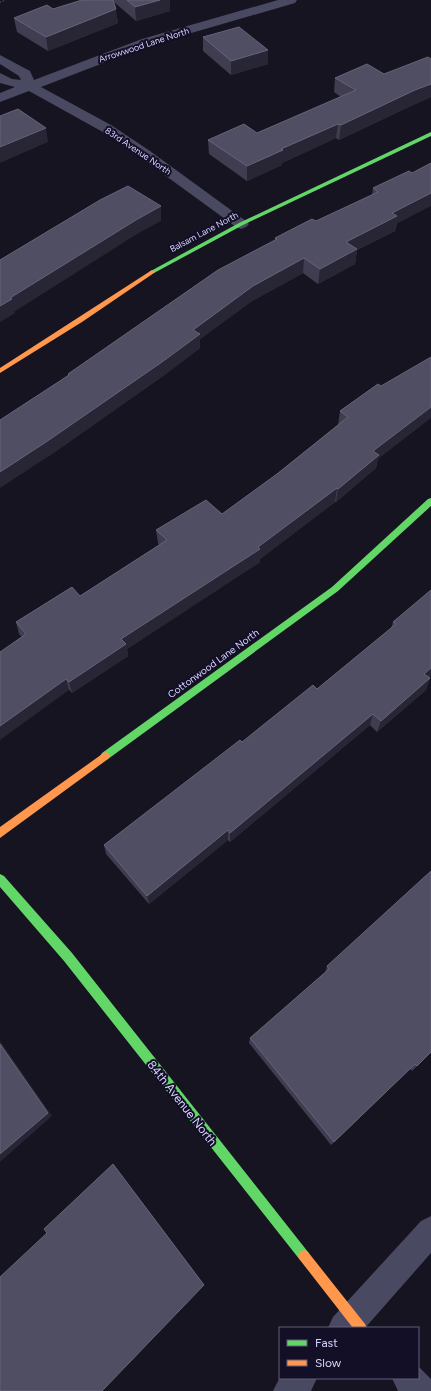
<svg xmlns="http://www.w3.org/2000/svg" width="431" height="1391" font-family="Figtree,sans-serif">
<style>
.lines{fill:none;stroke-linecap:round;stroke-linejoin:round}
.path{stroke:#44505f;stroke-width:1.5;stroke-dasharray:1 2;stroke-linecap:butt}
.street{fill:#4a4962;fill-rule:evenodd}
.fast{fill:#63d668;fill-rule:evenodd}
.slow{fill:#ff974d;fill-rule:evenodd}
.wall{fill:#403d50}
.shaded-wall{fill:#282635}
.building{fill:#504e63;stroke:#66637b}
.labels{text-anchor:middle;stroke-width:4;stroke-linejoin:round;paint-order:stroke}
.far-street-label{font-size:9px;fill:#d9d4ff;stroke:#130f26}
.street-label{font-size:10px;fill:#d9d4ff;stroke:#130f26}
.near-street-label{font-size:12px;fill:#d9d4ff;stroke:#130f26}
</style>
<rect width="100%" height="100%" fill="#161421"/>
<g class="lines">
<path class="path" d="M0,2L6,0"/>
<path class="street" d="M278,0H297L295,3L150,45L41,87L111,125L150,151L246,221L249,224L246,227L241,229L236,227L140,157L101,131L29,91L0,102V93L15,87L0,83V73L12,79L21,80L19,76L0,64V55L30,71L34,80L142,39Z
M431,1216V1253L365,1328H328L333,1317L421,1221Z
M418,1366L431,1379V1391H398L392,1378H418Z
M280,1377V1378H317L311,1391H273Z"/>
<path class="fast" d="M431,132V136L243,225L154,273H150L149,272L239,223Z
M431,498V506L338,591L108,759L105,760L102,759L100,756L102,753L332,587L428,499Z
M0,874L4,876L72,953L308,1252L310,1256L308,1260L304,1262L300,1260L64,961L0,887Z"/>
<path class="slow" d="M152,270L155,272L154,273L82,322L0,373V368Z
M105,752L108,753L110,756L108,759L0,838V827Z
M304,1250L308,1252L365,1324L367,1328H353L300,1260L298,1256L300,1252Z"/>
</g>
<path class="wall" d="M82,0H170V11L136,21L114,2L118,23L48,51L17,32L14,18L53,9Z
M203,37L268,50V64L231,75L203,51Z
M431,59V97L413,105L339,140L336,138L282,163V165L247,181L209,154L208,140L257,133L341,97L334,92L335,78L384,74Z
M409,171L395,231L357,250L355,264L318,284L303,273L252,301L200,339V348L163,376L49,456L68,376V374L275,240V238L316,221L372,195L373,188Z
M378,384V459L376,468L336,502H335L260,559V562L127,649L128,656L72,693L19,634L16,622L80,596L159,545L158,543L156,530L222,514L277,474L338,425L340,411Z
M431,590V676L429,677L430,678L426,690L377,732L370,725L230,842L228,840L149,904L106,854L104,845L242,742L317,689L391,628L393,622Z
M327,966L417,1066L412,1071L410,1069L331,1145L249,1043L250,1038L325,973Z"/>
<path class="shaded-wall" d="M160,0H170V11L136,21L135,7Z
M116,9L118,23L48,51L46,37Z
M268,50V64L231,75V61Z
M431,84V97L413,105L339,140L341,125L415,90Z
M338,124L336,138L282,163V165L247,181V166L281,149Z
M46,128L48,142L0,163V147Z
M431,193V206L396,224L395,231L357,250L355,264L318,284L320,269L346,242L392,213Z
M161,206V221L137,234L14,312L15,313L0,322V306L10,298L136,220Z
M304,258L303,273L252,301L200,339V348L163,376L49,456L0,488V472L193,330L253,286Z
M431,407V418L378,459L376,468L336,502L338,489L373,451Z
M337,488L335,502L260,559V562L127,649L128,656L72,693L69,682L121,639L258,547Z
M431,668V676L420,685L424,674Z
M430,678L426,690L377,732L381,721Z
M66,679L69,690L0,740V726Z
M373,714L370,725L230,842V833Z
M228,830V840L149,904L147,896Z
M0,1041L52,1116L0,1162Z
M113,1164L115,1166L204,1284V1285Z"/>
<path class="building" d="M82,0H113L116,9L46,37L14,18L47,5L53,9Z
M127,0H160L135,7Z
M239,27L268,50L231,61L203,37Z
M428,57L431,59V84L415,90L341,125L338,124L281,149L283,150L247,166L208,140L244,124L257,133L356,90L335,78L367,64L384,74Z
M18,109L46,128L0,147V116Z
M431,163V193L392,213L397,216L346,242L357,249L320,269L304,258L253,286L193,330L200,334L162,362L46,442L0,472V420L69,375L68,374L218,270L277,239L275,238L312,219L316,221L378,192L373,188L409,171L412,173Z
M128,186L161,206L136,220L10,298L12,299L0,306V260L100,200Z
M431,357V407L373,451L379,455L338,489L337,488L258,547L260,549L121,639L126,644L69,682L66,679L0,726V652L26,634L16,622L72,587L80,596L167,540L156,530L206,500L222,514L277,474L348,417L340,411L378,384L381,386Z
M431,590V668L424,674L430,678L381,721L373,714L230,833L228,830L147,896L104,845L240,740L242,742L313,685L317,689L396,624L393,622Z
M431,871V1052L417,1066L415,1064L334,1142L250,1038L329,969L327,966Z
M0,1044L48,1113L0,1154Z
M113,1164L204,1285L102,1391H0V1277L47,1233L44,1229Z"/>
<g class="labels">
<g class="far-street-label">
<text transform="translate(144 45) rotate(-18)" y="3">Arrowwood Lane North</text>
<text transform="translate(138 151) rotate(34)" y="3">83rd Avenue North</text>
<text transform="translate(204 232) rotate(-28)" y="3">Balsam Lane North</text>
</g>
<g class="street-label">
<text transform="translate(213 663) rotate(-36)" y="4">Cottonwood Lane North</text>
</g>
<g class="near-street-label">
<text transform="translate(182 1103) rotate(52)" y="4">84th Avenue North</text>
</g>
</g>
<rect x="279" y="1327" width="140" height="52" fill="#130f26" stroke="#625e7d"/>
<rect x="287" y="1340" width="20" height="6" fill="#63d668" stroke="#625e7d"/>
<text x="315" y="1347" font-size="12" fill="#d9d4ff">Fast</text>
<rect x="287" y="1360" width="20" height="6" fill="#ff974d" stroke="#625e7d"/>
<text x="315" y="1367" font-size="12" fill="#d9d4ff">Slow</text>
</svg>
